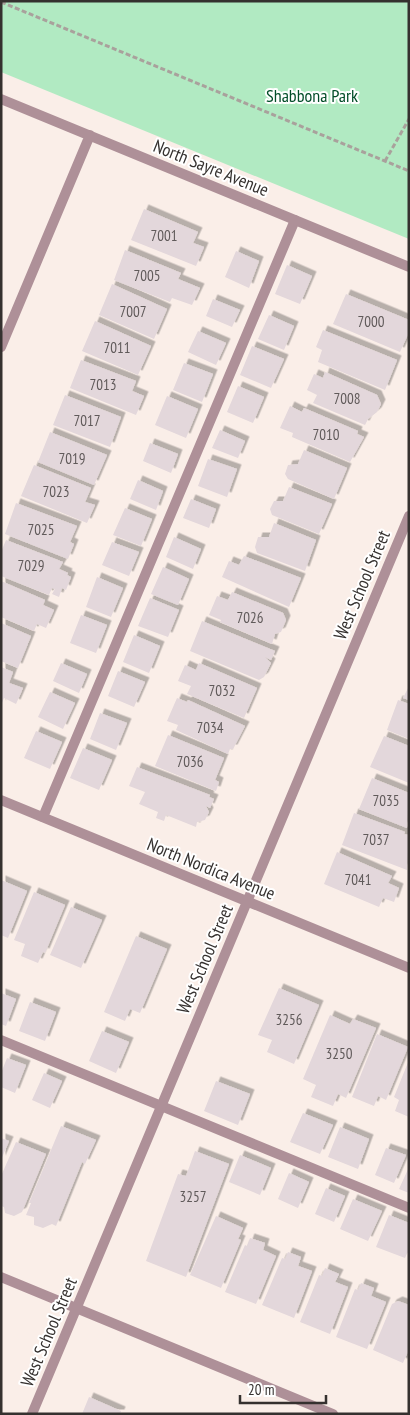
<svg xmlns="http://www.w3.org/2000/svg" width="410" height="1415" font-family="'PT Sans Narrow',sans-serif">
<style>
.green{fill:#b1eac2}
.building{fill:#e3d7db;filter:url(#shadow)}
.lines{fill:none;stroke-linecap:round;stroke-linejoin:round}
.path{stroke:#a9a19c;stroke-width:3;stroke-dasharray:5 2.5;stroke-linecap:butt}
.lane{stroke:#ae9098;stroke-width:10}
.street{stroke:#ae9098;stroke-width:10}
.labels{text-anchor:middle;stroke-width:4;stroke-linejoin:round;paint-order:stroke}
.number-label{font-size:15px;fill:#605a5a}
.park-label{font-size:18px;fill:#024d28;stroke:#fff}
.street-label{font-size:18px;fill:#35312f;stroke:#fff}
</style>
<defs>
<filter id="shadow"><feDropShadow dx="4.5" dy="-4.5" stdDeviation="0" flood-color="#0004"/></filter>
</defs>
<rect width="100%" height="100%" fill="#faeee8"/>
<path class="green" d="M1,1H409V239L1,72Z"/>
<path class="building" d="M144,209L198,232L193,243L204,247L196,266L131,240Z
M125,250L181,273L178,279L200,288L192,305L172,298L170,302L114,280Z
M236,251L259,261L249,288L225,277Z
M287,265L312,276L300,304L275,294Z
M112,284L167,309L154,339L99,315Z
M346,294L409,320V332L400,352L333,324Z
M213,299L240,310L232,327L206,316Z
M269,315L294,326L284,350L258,339Z
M95,321L151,346L138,375L82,351Z
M323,330L397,360L385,390L318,362L322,350L316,347Z
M198,331L226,343L216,365L188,352Z
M252,346L284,359L271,388L240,375Z
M81,360L136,381L132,391L144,396L136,415L70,388Z
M184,363L213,374L202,402L173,390Z
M325,372L377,395L381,404L377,412L368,419L365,425L313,403L317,395L307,390L314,374L323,378Z
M238,386L264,397L253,423L227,412Z
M65,395L121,417L110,447L53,425Z
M167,396L198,409L186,438L155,425Z
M290,406L302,412L304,408L358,431L357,434L364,437L350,462L292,437L293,433L280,428Z
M220,430L245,441L238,458L212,448Z
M50,432L107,455L94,485L38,462Z
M150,443L178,454L171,473L143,461Z
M304,450L347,468L334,499L288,479L285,474L288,465L298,464Z
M208,459L237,469L227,497L198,486Z
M34,465L91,488L85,502L95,505L87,523L21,496Z
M138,480L163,491L156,510L130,499Z
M289,487L332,504L319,534L272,515L270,509L274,501H283Z
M191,499L216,509L209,528L183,518Z
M16,503L77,526L70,542L74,544L68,559L5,534Z
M125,508L152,519L141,546L113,535Z
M274,523L316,540L305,571L257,553L255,547L258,537H269Z
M174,537L201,549L193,569L166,557Z
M6,540L63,562L59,569L68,573L67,575L71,577L66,590L62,588L59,597L52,594L55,589L52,588L49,595L1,576V552Z
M112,542L139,552L129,576L102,565Z
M244,556L301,578L289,607L222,577L229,561L239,565Z
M163,567L189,579L178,605L151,594Z
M97,577L123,588L111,617L86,607Z
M1,581L45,600L43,605L54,610L46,628L37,624L34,631L1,617Z
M232,592L283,613L286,620L281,632L275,634L272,644L220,622L221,620L209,615L217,596L228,600Z
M150,598L179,610L168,637L138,626Z
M81,615L107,625L96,653L70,643Z
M202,621L275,651L271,660L265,657L271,663L264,677L259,680L190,651Z
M1,623L31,636L18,668L1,661Z
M134,635L160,646L149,673L123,662Z
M61,663L87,674L79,693L53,681Z
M199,663L257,688L244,718L187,694L191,686L178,681L185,665L196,670Z
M1,667L13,672L9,683L23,688L16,704L4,698L1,705Z
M118,671L145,682L134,707L108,696Z
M409,686V700L403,698Z
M50,692L75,703L63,729L38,717Z
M177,698L187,702L188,700L245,726L233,749H230L228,754L176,730L178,725L167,721Z
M398,700L409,704V739L387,730Z
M100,713L127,723L116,750L90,739Z
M36,731L62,742L50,769L24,758Z
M168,735L224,758L215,780L219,782L216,791L155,766Z
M384,736L409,746V783L370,767Z
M83,748L112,760L99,790L70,778Z
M137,767L210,795L209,797L214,799L210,808L206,806L209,812L205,820L197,822L196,827L166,815L164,821L156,818L158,812L139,804L145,792L129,786Z
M372,778L409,793L407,828L359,809Z
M354,813L405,832L404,834L409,835L407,870L342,845Z
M337,852L392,876L388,883L399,888L394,902L383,898L379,907L324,884Z
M1,880L27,891L8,938L1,935Z
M34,892L65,905L45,953L43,952L38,963L21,956L25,944L14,940Z
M71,907L102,920L81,968L50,955Z
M136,936L167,949L140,1013L130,1009L125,1021L104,1012Z
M279,988L319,1005L294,1064L267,1052L272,1040L258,1035Z
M1,993L16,999L6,1026L1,1024Z
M30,1002L56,1012L45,1041L19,1031Z
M330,1015L350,1024L353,1019L376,1028L346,1098L338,1094L333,1106L311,1097L316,1085L303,1079Z
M102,1031L129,1042L116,1073L89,1061Z
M377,1034L408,1047L386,1100L378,1096L374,1106L352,1097Z
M7,1058L26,1065L15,1093L1,1087V1073Z
M409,1060V1117L395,1111L399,1100L394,1097Z
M44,1073L62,1081L50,1108L32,1100Z
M216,1081L250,1094L238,1125L204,1111Z
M303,1113L333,1125L320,1154L290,1142Z
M61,1126L96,1140L85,1164L82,1162L56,1226L52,1224L43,1228L34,1225V1217L26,1215L31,1203H29Z
M340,1127L369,1139L358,1169L328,1157Z
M1,1138L9,1141L1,1160Z
M16,1142L46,1154L22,1212L14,1216L5,1213L4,1207L1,1206V1176Z
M386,1148L406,1155L394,1183L375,1175Z
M195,1151L229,1164L186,1277L146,1261L178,1174L186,1176Z
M240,1155L271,1168L260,1195L229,1182Z
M409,1167V1193L399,1189Z
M289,1173L309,1182L298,1208L278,1199Z
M326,1188L345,1196L334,1222L315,1214Z
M353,1199L382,1211L368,1241L340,1229Z
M389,1215L409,1223V1249L405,1258L376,1247Z
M216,1216L243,1228L238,1239L241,1240L221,1288L190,1275Z
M250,1238L265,1243L263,1250L276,1256L256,1304L225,1292L245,1245L247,1246Z
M288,1252L301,1257L298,1266L312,1271L294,1318L262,1305L282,1258L285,1259Z
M325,1268L339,1274L335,1282L348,1287L330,1334L300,1322L319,1275L322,1276Z
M361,1283L374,1288L371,1296L386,1302L367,1349L336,1337L355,1289L358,1290Z
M398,1301L409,1305V1349L403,1363L373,1350L392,1304Z
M89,1397L121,1411L120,1414H82Z"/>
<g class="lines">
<path class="path" d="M1,2L409,171
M385,161L409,119"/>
<path class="lane" d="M43,817L295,220
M1,1040L409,1208"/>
<path class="street" d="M1,99L409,267
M1,347L90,135
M1,800L409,968
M1,1277L333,1414
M32,1414L409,516"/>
</g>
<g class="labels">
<g class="number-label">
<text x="164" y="241">7001</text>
<text x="147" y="281">7005</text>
<text x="133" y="317">7007</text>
<text x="371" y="327">7000</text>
<text x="117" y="353">7011</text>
<text x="103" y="390">7013</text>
<text x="347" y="404">7008</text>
<text x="87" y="426">7017</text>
<text x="326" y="440">7010</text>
<text x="72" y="464">7019</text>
<text x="56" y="497">7023</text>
<text x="41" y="535">7025</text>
<text x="31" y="571">7029</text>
<text x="250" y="623">7026</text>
<text x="222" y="696">7032</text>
<text x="210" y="733">7034</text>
<text x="190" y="767">7036</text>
<text x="386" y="806">7035</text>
<text x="376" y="845">7037</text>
<text x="358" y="885">7041</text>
<text x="289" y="1025">3256</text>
<text x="339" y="1059">3250</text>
<text x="193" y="1202">3257</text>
</g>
<g class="park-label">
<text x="312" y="102">Shabbona Park</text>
</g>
<g class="street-label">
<text transform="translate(211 168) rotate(22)" y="6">North Sayre Avenue</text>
<text transform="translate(362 585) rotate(-67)" y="6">West School Street</text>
<text transform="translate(211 869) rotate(22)" y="6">North Nordica Avenue</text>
<text transform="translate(205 959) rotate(-67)" y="6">West School Street</text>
<text transform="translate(49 1332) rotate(-67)" y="6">West School Street</text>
</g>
</g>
<rect width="410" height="1415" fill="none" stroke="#35312f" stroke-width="5"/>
<path d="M240 1395v8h86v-8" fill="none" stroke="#35312f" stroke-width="2.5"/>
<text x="248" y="1395" font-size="15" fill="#35312f" stroke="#ffffff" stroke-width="4" paint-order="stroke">20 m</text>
</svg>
